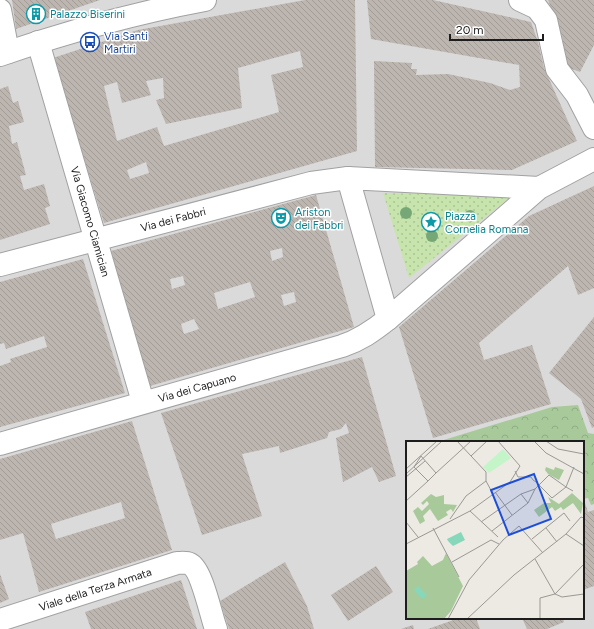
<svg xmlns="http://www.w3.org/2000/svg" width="594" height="629" font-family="Figtree,sans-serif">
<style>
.residential{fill:#dbdada;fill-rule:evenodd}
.grass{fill:url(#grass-dots)}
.forest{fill:url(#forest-crowns)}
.building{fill:url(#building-back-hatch);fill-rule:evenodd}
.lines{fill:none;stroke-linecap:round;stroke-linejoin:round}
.minor-casing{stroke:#a1a1a1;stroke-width:24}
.minor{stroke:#fff;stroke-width:22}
.tree{fill:#76a877}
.labels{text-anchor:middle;stroke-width:3;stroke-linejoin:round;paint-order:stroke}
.culture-label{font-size:11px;fill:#0d838f;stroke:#fff;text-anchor:start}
.transit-label{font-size:11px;fill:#164399;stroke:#fff;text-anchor:start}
.street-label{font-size:11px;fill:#1d1d1d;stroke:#fff}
.inset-road{fill:none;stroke:#9a9894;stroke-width:1}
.view{fill:#1d4ed8;fill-opacity:0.15;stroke:#1d4ed8;stroke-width:2}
.inset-edge{fill:none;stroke:#1d1d1d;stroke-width:2}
</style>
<defs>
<pattern id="grass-dots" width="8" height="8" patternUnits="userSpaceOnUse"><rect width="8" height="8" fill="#c7e4ad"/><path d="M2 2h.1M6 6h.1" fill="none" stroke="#aac394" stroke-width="1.8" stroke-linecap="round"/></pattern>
<pattern id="forest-crowns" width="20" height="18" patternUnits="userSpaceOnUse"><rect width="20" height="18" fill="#a8ca9b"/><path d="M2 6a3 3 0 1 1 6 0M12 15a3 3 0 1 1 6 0" fill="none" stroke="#90ad85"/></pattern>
<pattern id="building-back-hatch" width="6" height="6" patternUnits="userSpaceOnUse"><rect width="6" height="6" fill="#bdb6b0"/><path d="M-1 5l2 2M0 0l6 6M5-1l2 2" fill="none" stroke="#a29c97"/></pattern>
</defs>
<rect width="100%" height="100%" fill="#edeae4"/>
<path class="residential" d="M0,0H594V629H0ZM407,442H583V618H407Z"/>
<path class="grass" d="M383,193L512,196L409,278Z"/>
<path class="forest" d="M578,405L588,433L594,434V504L591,505L588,498L583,499V442H437L552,407Z"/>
<path class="building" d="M12,0H100L16,29Z
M305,0H355L357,151L104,223L53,58L138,30ZM300,51L303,67L271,75L279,112L164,146L157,127L117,141L104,86L117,82L122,103L151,95L146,81L163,78L164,98L156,100L166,124L242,108L238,68ZM146,162L149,173L130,179L127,170Z
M367,0H433L531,22L538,42L544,68L577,141L512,170L375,167L374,61L412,63L411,69H417L416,75L448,74L490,83L510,90L520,87L519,65L371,39Z
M548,0H594V45L580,72L566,67L562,36Z
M8,86L13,103L18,101L24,122L9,126L12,144L17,142L26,175L20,176L24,190L44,184L50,206L45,208L50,224L0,240V89Z
M594,186V288L578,295L568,266L479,343L484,360L532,345L551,404L433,438L399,327L529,216Z
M316,195L354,327L150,386L111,251ZM282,248L283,257L272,261L270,251ZM183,276L185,285L172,289L170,279ZM250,282L255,297L218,309L214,293ZM294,292L296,302L284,306L281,295ZM194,319L199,329L184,334L181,324Z
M83,259L125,393L0,427V366L11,362L10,359L47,347L44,336L6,349L4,343L0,344V282Z
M594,317V427L592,428L581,399L549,373Z
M362,357L396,476L379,482L372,467L343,482L336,438L349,433L346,423L341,429L329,432L327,438L280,453L279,446L242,454L262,516L202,535L161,413Z
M132,421L172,550L39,592L23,533L0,540V459ZM121,502L125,518L56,539L51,524Z
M585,503L588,512L594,510V586L583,590V504Z
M285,562L307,606L314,629H229L220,601Z
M376,566L393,592L348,621L331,595Z
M0,574L9,599L0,603Z
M181,580L197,629H91L85,612Z
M459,618H476L480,629H428Z
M522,618H563L564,622L547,629H527Z
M413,625L414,629H401Z"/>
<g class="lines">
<g class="minor-casing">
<g id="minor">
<path d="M520,0L537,8L546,20L557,69L577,95L594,128"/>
<path d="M0,10L8,52"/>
<path id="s1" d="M38,42L143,402"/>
<path d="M0,55C67,32 135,13 205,0"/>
<path d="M539,188L348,178L388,319L539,188L594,159"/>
<path id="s2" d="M0,265L311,183L348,178"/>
<path id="s3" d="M0,444L342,346C360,340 373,331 388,319"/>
<path id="s4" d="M0,620L177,563C181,563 186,562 190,564C202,570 211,616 216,629"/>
</g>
</g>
<use href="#minor" class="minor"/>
</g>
<g class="tree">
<circle cx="406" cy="213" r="6"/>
<circle cx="470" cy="216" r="6"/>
<circle cx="432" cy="236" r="6"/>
</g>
<defs>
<g id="building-ring" transform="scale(1)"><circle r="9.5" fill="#fff" stroke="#0f9aa8" stroke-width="1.5"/><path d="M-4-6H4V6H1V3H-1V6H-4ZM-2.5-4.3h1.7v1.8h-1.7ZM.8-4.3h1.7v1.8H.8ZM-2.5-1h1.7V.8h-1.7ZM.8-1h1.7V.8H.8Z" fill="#0f9aa8"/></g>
<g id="bus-ring" transform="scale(1)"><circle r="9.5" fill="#fff" stroke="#1a4fb4" stroke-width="1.5"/><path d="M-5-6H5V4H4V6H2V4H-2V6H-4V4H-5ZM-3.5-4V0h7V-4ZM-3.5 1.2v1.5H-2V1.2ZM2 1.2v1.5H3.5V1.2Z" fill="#1a4fb4"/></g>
<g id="theatre-ring" transform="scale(1)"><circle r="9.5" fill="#fff" stroke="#0f9aa8" stroke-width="1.5"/><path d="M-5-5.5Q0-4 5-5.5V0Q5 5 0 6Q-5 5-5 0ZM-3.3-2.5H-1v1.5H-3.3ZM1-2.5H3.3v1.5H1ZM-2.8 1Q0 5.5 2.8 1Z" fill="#0f9aa8"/></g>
<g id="sight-ring" transform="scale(1)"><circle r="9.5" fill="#fff" stroke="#0f9aa8" stroke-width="1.5"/><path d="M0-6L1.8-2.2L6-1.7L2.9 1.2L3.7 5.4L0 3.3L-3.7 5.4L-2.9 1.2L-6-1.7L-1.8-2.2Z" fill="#0f9aa8"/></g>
</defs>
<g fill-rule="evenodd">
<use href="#building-ring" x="36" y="14"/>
<use href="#bus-ring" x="90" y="42"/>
<use href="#theatre-ring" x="281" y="218"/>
<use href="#sight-ring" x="431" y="222"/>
</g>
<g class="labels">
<g class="culture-label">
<text x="50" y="18">Palazzo Biserini</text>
<text x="295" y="216">Ariston<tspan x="295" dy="13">dei Fabbri</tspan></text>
<text x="445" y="220">Piazza<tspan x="445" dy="13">Cornelia Romana</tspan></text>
</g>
<g class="transit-label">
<text x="104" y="40">Via Santi<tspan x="104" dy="13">Martiri</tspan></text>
</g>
<g class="street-label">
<text dy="4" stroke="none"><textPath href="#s2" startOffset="179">Via dei Fabbri</textPath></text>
<text dy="4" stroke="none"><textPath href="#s1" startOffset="187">Via Giacomo Ciamician</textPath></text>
<text dy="4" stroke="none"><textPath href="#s3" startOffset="205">Via dei Capuano</textPath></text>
<text dy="4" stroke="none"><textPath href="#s4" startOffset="100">Viale della Terza Armata</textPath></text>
</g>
</g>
<g transform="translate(406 441)">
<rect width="178" height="178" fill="#edeae4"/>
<path d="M140,26L148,29L149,26L158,29L153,39L142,33L139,29ZM166,52L177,62L175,73L167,62L157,69L155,66L149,70L146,66L133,76L128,69L138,62H145L142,56L153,63ZM25,53L30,56L38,54V63L51,64L47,71L45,68L40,71L42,74L32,80L24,68L17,75L19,80L14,83L7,70L12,66L16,70L23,63L21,60L17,64L15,62ZM40,112L57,145L45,170L38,178H0V130L12,123L11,121L17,115L26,125L37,119Z" fill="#a8ca9b"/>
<path d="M97,8L105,17L83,32L77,26Z" fill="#c3f5c8"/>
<path d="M55,91L59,99L47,105L42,100L41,98ZM12,145L21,154L16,158L8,149Z" fill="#87d7ba"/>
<path class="inset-road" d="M51,0L80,31V40M128,0L140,12L178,33M140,0L152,8L178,13M15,15L30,32L22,40L8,26ZM65,15L81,0M0,28L31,0M109,30L112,36H125L127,39L130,41L146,57L160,46L143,34L129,48L122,62L115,53L129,48M30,32L65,0M0,33L36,0M0,36L19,20M80,40L87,53M167,50L160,46L168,26M89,51L106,74M0,60L22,40M64,70L92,96M44,78L60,55L80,40M0,81L12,96M75,81L115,53M27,87L53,136M140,87L151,101M86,90L122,62M160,93L178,105M126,98L158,72L164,80M0,103L64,70L104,41L114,25L92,0M129,118L149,153L134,157V178M46,121L85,99L93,103M178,123L149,153L156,156L178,153M42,178L63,139L97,99L113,85L137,112M61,178L108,134L160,93L175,76L178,77"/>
<path class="view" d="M128,33L145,78L103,94L85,49Z"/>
<rect width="178" height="178" class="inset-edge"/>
</g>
<path d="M450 34v6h93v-6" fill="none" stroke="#1d1d1d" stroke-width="2"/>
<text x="456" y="34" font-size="12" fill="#1d1d1d" stroke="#ffffff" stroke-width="3" paint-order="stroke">20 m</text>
</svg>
